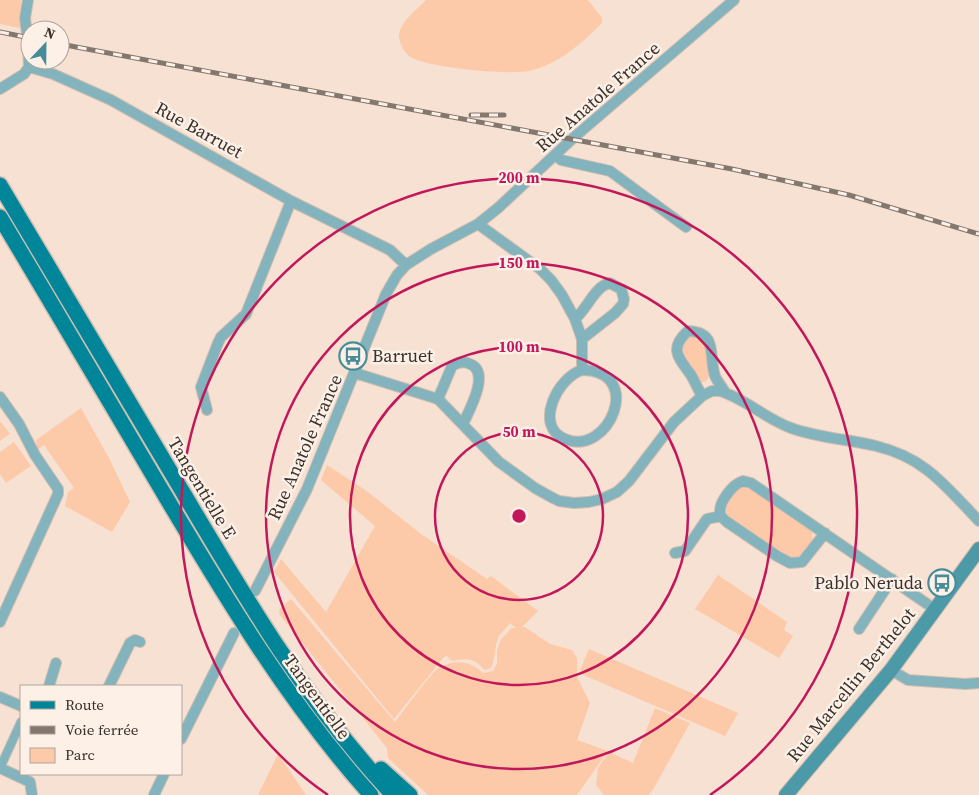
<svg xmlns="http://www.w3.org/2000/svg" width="979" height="795" font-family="'Source Serif 4',serif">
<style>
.green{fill:#fccaa9}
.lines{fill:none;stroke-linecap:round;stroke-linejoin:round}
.pedestrian-casing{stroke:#d0beb1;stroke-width:10}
.minor-casing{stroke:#d0beb1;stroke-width:12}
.secondary-casing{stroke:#d0beb1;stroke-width:16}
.primary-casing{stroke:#d0beb1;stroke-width:18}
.pedestrian{stroke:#83b3bc;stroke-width:8}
.minor{stroke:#83b3bc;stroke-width:10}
.secondary{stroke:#4c99a8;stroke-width:14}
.primary{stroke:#018699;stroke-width:15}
.rail-casing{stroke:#84776e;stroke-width:5}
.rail{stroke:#fdf0e7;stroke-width:3;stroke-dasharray:9;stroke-linecap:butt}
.ring{fill:none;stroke:#c2185b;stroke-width:2.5}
.labels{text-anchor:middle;stroke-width:5;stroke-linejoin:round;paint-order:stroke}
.street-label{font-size:18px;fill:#39312b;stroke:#fdf0e7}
.poi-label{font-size:18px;fill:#39312b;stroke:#fdf0e7;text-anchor:start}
.centre{fill:#c2185b;stroke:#fdf0e7;stroke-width:2.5}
.ring-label{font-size:15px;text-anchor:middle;font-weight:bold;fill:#c2185b;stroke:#fdf0e7;stroke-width:5;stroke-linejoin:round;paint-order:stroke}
</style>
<rect width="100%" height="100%" fill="#f6e1d2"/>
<path class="green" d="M0,0H21L20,28L0,24Z
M426,0H588L602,18V23C581,44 559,64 529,71C509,75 425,68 409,56C404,52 399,42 399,36C400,21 417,10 426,0Z
M693,336C699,337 703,339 706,344C711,353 713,376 705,382H701C692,370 670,347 693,336Z
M81,408L110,460L130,502L112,532L65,506L68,492L74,488L44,445L37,450L36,440Z
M0,421L10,434L0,441Z
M14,442L31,466L6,483L0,474V452Z
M327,465L368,492L421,534L487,579L491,576L538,611L522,627H525L550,644L572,650L577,658V677L590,703L577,740L608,751L577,795H428L388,758L387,748L279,614L280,608L291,599L395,722C404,711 430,673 440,667C456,659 471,661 483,673L493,671L497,664V651L501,639L512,628H516L510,623C507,627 502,631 499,636C494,646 496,658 491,668L484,670C475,658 466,658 452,661L447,656L444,657L394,719L274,572L281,559L326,612L375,526L321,480Z
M743,485L748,487L812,531L813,542C804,555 802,564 785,556L731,520L725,510V506L734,492Z
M718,575L787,622L784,630L793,636L779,658L695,609Z
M589,649L738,713L725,736L579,673Z
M655,708L690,723L654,788L649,795H604L596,785L598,768L609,752L633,763Z
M278,754L306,795H258Z"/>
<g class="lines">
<g class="pedestrian-casing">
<path id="pedestrian" d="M0,768L21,722"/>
</g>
<g class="minor-casing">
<path id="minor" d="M28,0L25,18L28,42L29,67L53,74L111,100L291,201L390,250L406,265
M0,89L24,74L29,67
M555,155L561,160L610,171L686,227
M478,224L540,269L551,280L562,295L575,319L582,339V370
M575,319C587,309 595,286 610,283L621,289L624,299L623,304L615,313L582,339
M582,370C646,371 608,458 565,439C533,426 558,377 582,370Z
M355,373L438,399L499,462L535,488L551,497L559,501L574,503L589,502L602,499L617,492L629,481L674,422L702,396L712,391H720C744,398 766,419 791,428C818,438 848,439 876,446C926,458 946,487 979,521
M702,396C698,389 695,382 691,375C679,358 668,349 688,331C719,332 708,356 715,376C717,381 722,387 725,392
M0,397L19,424L35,455L58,489V494L0,622
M438,399L452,366C458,362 464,361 470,364C491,372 469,411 463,424
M207,410L201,387L218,343L221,337L246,314L291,201
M825,533L802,562L790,563L777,556L727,522C725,520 723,519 721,516C716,504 733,484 743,481L751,483L936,610
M675,553L685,551L707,519L721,516
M255,591L307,489L386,294L397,275L406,265L431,249L478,224L498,208L572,139L734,0
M859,629L892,579
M891,670L908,680L965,684L979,683
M49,686L56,663
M109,686L130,643L135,640L140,642
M0,697L21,706
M181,739L234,633
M0,768L30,782L32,795
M154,795L164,774"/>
</g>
<g class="secondary-casing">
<path id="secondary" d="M786,795L891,670L979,549"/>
</g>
<g class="primary-casing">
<path id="primary" d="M0,185C59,285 118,385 178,484C243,594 305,701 393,795
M0,217C55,309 109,401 164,494C226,598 289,704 371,795
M381,769L410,795"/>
</g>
<use href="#pedestrian" class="pedestrian"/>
<use href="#minor" class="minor"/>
<use href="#secondary" class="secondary"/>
<use href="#primary" class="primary"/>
<g class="rail-casing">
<path id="rail" d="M0,32L30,38
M60,44L732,169L849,195L979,234
M471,115H504"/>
</g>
<use href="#rail" class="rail"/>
</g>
<g class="ring">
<circle cx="519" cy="516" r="84"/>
<circle cx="519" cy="516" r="169"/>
<circle cx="519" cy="516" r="253"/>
<path d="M328 795A338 338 0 1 1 710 795"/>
</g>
<defs>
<g id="bus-ring" transform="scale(1.4375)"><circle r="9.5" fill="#fdf0e7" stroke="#478c99" stroke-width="1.5"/><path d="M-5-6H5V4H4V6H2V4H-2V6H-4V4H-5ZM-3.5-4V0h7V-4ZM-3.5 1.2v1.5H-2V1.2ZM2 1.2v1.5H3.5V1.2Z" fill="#478c99"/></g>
</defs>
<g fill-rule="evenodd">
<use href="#bus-ring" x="353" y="356"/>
<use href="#bus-ring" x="942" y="583"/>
</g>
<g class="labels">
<g class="street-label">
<text transform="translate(598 97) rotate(-41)" y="6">Rue Anatole France</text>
<text transform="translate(199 130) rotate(29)" y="6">Rue Barruet</text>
<text transform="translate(305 447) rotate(-66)" y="6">Rue Anatole France</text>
<text transform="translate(202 488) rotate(59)" y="6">Tangentielle E</text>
<text transform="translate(851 685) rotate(-51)" y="6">Rue Marcellin Berthelot</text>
<text transform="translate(317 697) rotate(54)" y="6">Tangentielle</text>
</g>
<g class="poi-label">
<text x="372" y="362">Barruet</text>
<text x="923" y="589" text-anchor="end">Pablo Neruda</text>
</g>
</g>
<circle cx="519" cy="516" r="8" class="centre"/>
<g class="ring-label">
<text x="519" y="183">200 m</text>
<text x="519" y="268">150 m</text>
<text x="519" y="352">100 m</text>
<text x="519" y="437">50 m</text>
</g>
<rect x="20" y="685" width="162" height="90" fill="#fdf0e7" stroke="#afa49c"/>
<rect x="30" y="701" width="25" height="8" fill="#018699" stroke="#afa49c"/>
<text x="65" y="710" font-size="15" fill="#39312b">Route</text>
<rect x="30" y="726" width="25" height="8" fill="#84776e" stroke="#afa49c"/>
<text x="65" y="735" font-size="15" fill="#39312b">Voie ferrée</text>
<rect x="30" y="748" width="25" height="15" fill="#fccaa9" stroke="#afa49c"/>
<text x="65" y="760" font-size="15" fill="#39312b">Parc</text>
<g transform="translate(45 45) rotate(22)"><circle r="24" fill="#fdf0e7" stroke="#afa49c"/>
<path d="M0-4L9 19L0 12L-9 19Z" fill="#478c99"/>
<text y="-8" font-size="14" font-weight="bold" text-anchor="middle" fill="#39312b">N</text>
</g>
</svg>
